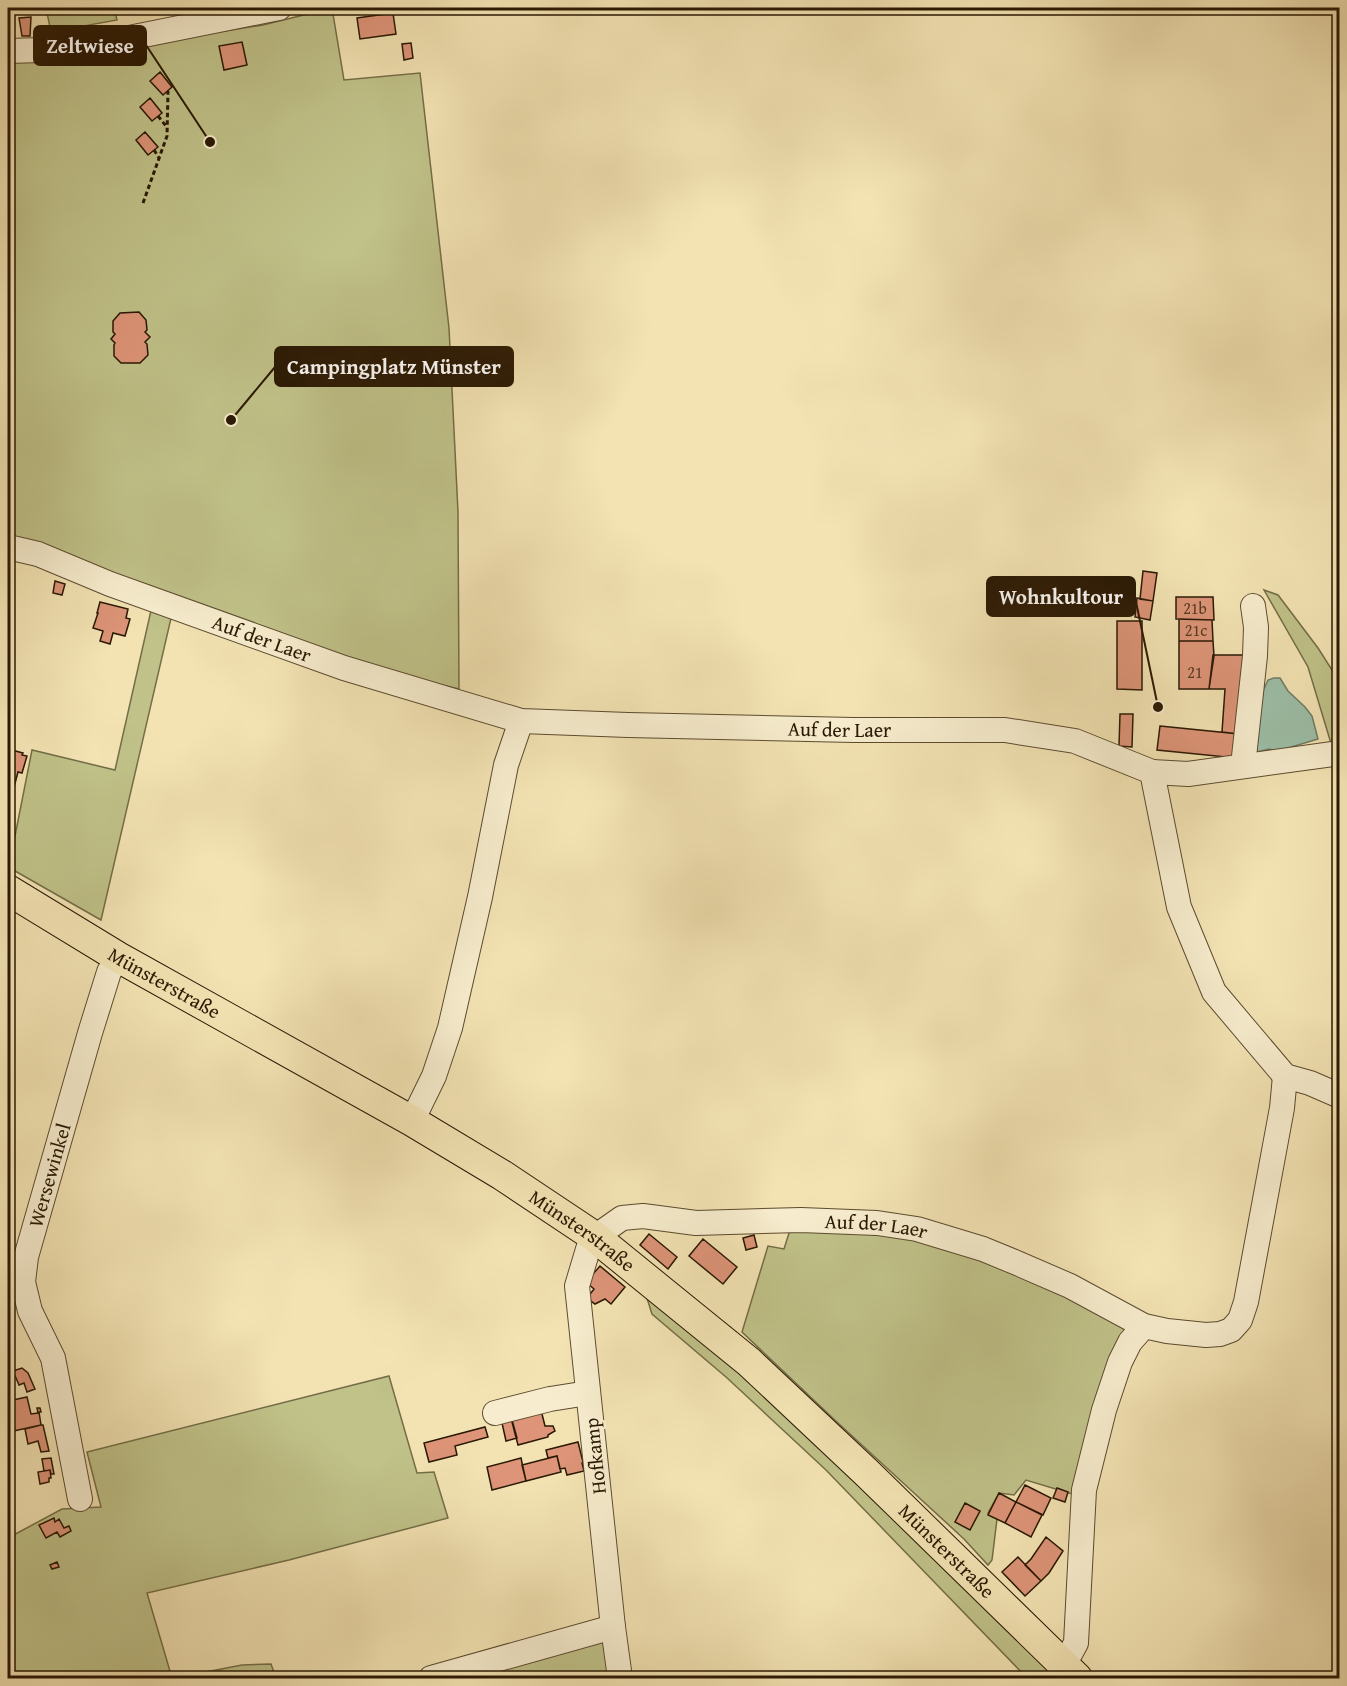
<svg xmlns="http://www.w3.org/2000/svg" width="1347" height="1686" font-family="'Gentium Book Plus',serif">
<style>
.green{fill:#c0c289;stroke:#746d46;stroke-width:1.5}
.water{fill:#9cbfa8;stroke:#6e7c66;stroke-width:1.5}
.building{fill:#dd9478;stroke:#291803;stroke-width:1.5}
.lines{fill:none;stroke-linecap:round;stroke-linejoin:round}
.minor-casing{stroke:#5c4b2f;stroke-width:26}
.major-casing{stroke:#291803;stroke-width:32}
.path{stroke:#291803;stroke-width:3;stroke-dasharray:4.5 3;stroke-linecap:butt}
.minor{stroke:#f7edce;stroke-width:24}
.major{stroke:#f3e3b3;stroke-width:30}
.labels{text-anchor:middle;stroke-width:4.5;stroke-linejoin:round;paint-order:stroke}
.number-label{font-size:16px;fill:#563720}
.street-label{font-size:20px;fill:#291803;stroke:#f7edce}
.leader{fill:none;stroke:#291803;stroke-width:2}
.callout-dot{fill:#291803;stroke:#f7edce;stroke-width:2}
.callout{fill:#291803;stroke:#291803;stroke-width:2}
.callout-label{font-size:21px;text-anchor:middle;font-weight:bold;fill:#fff}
</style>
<rect width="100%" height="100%" fill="#f3e3b3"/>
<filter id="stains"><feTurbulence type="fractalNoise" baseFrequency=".00333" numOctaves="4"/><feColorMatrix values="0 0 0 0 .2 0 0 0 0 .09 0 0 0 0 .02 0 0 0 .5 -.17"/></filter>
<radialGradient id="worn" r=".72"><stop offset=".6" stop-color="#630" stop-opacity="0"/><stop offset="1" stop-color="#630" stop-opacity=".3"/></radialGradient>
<path class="green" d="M46,8H114L117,20L51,32Z
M332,8L344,80L420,73L449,328L458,512L459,689L354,664L8,537V60L129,46L263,25Z
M1264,590L1278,595L1318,648L1339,681V748L1333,750L1308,667Z
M152,606L172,614L101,920L8,867V857L15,836L32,750L115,770Z
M790,1230L898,1233L1050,1283L1129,1324L1079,1496L1026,1480L1014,1495L999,1493L988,1513L997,1519L992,1560L988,1565L964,1539L838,1423L742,1332L768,1246L784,1249Z
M645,1292L714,1349L811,1436L1056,1678H1027L826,1470L726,1377L652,1314Z
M389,1376L417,1473L434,1472L448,1518L289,1560L147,1593L172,1678H8V1538L62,1509L101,1507L87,1452Z
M604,1626L611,1678H399Z
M271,1664L276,1678H174L242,1665Z"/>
<path class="water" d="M1274,678H1280L1288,691L1305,707L1312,716L1318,739L1278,751L1269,749L1257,752L1253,749L1263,691L1268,680Z"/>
<path class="building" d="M8,8L9,29H12L13,36L8,37Z
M393,13L396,34L360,39L357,18Z
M31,17L30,36H22L19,18Z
M242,42L247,65L224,70L219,46Z
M411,43L413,58L404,60L402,44Z
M160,72L172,87L163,95L150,81Z
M150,98L162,113L152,121L140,107Z
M145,132L158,147L148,155L136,140Z
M139,312L146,320L147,330L145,332L150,337L145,342L147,344L148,355L140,363H121L114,356V345L115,343L111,339L115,334L113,332V321L120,313Z
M1143,571L1157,573L1153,601L1140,599Z
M55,581L65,584L62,595L53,593Z
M1176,597H1213L1214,620L1176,619Z
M1137,598L1153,601L1150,620L1135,617Z
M100,602L128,609L126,618L130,619L125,636L113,633L110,644L100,641L103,631L93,628L98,613H97Z
M1179,619L1212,620L1213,641H1179Z
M1117,621H1142V690L1117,689Z
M1179,641H1213L1214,656L1209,689H1179Z
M1213,655H1247L1239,734L1222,732L1225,689H1209Z
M1120,714H1133L1132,747L1119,746Z
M1160,726L1239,734L1236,758L1157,750Z
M8,749L23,753L22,755L27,756L22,773L18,772L12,795L8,793Z
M649,1234L677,1257L668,1269L640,1245Z
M754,1235L757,1247L746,1250L743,1238Z
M703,1239L737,1267L723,1284L689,1256Z
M600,1266L625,1287L611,1304L605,1299L595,1304L587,1298L594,1289L586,1282Z
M22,1368L28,1373L35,1389L27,1392L24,1383L19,1385L13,1371Z
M27,1397L31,1414L38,1413L37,1408H40L41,1412H39L41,1425L9,1432L8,1401Z
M541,1410L545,1426H553L555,1431L548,1435V1437L518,1445L511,1418Z
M512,1420L517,1438L506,1441L502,1423Z
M41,1425H43L49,1451L41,1452L38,1441L28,1444L25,1429Z
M485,1427L488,1437L455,1446L457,1455L429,1462L424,1443Z
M578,1442L583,1462L582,1463L584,1471L567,1475L565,1468L560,1469L557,1456L548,1458L546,1450Z
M557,1456L561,1472L526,1481L522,1465Z
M51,1458L54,1474H51L50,1470L44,1471L42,1459Z
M521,1458L526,1481L492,1490L487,1467Z
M50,1470L51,1478H49V1482L40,1484L38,1472Z
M1025,1485L1051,1498L1043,1515L1016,1502Z
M1057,1488L1068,1492L1065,1502L1053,1498Z
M999,1493L1016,1502L1005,1523L988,1515Z
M1016,1502L1042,1515L1031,1537L1005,1523Z
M965,1503L980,1511L970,1530L955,1522Z
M54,1518L55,1522L59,1519L64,1528L69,1526L71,1531L60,1537L57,1532L46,1538L39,1525Z
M1046,1537L1063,1551L1049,1573L1041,1581L1025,1565L1031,1559Z
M1018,1557L1041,1581L1025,1596L1002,1572Z
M57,1562L59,1567L52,1569L50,1565Z"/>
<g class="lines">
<g class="minor-casing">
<g id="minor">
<path d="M8,51L74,49L279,8"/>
<path id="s1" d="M8,547L38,554L110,584L344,668L521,721L628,725L854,730H1005L1075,741L1152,772L1179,907L1214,992L1285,1076L1310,1083L1340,1096"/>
<path d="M1243,766L1255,656L1256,627L1253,606"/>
<path d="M1152,772L1188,774L1340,753"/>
<path d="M412,1121L434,1076L450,1028L480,897L506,765L521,721"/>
<path d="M495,1413L550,1399L588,1393"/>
<path id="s2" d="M80,1499L53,1358L30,1311L23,1282L26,1257L90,1033L109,972L118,957"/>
<path d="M1062,1663L1070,1654L1076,1643L1084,1490L1104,1410L1120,1362L1130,1342L1144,1326"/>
<path d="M431,1678L613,1627"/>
<path id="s3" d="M620,1678L613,1627L577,1286L589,1246L595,1237L622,1218L643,1216L696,1223L801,1220L877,1223L917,1229L983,1249L1017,1263L1070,1286L1144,1326L1167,1331L1206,1335L1220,1334L1231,1330L1240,1320L1246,1302L1282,1108L1285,1076"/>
</g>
</g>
<g class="major-casing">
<g id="major">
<path id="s4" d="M8,890L118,957L412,1121L502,1175L595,1237L749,1362L867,1473L1077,1678"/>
</g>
</g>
<path class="path" d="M158,116L166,126
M154,150L159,158
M143,203L167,136L168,91"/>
<use href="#minor" class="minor"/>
<use href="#major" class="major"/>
</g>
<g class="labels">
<g class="number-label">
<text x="1195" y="614">21b</text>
<text x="1196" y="636">21c</text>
<text x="1195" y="678">21</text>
</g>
<g class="street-label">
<text dy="7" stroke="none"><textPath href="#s1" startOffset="270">Auf der Laer</textPath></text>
<text dy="7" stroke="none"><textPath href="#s1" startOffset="861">Auf der Laer</textPath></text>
<text dy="7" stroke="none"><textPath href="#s4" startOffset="182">Münsterstraße</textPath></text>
<text dy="7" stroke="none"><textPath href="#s2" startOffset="336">Wersewinkel</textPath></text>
<text dy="7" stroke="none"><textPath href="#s3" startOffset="735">Auf der Laer</textPath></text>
<text dy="7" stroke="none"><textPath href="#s4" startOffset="668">Münsterstraße</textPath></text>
<text transform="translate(595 1456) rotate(-96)" y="7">Hofkamp</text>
<text dy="7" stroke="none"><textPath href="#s4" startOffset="1154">Münsterstraße</textPath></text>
</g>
</g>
<path class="leader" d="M210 142L146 45M231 420L275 367M1158 707L1135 597"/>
<g class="callout-dot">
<circle cx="210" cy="142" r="6"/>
<circle cx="231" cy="420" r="6"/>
<circle cx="1158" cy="707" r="6"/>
</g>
<g class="callout">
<rect x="34" y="26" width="112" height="39" rx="6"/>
<rect x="275" y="347" width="238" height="39" rx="6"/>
<rect x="987" y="577" width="148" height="39" rx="6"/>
</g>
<g class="callout-label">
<text x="90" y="53">Zeltwiese</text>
<text x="394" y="374">Campingplatz Münster</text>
<text x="1061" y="604">Wohnkultour</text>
</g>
<rect width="1347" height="1686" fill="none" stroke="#f3e3b3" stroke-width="30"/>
<rect x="9" y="9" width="1329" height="1668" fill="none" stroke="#291803" stroke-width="3"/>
<rect x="15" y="15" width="1317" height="1656" fill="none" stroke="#291803" stroke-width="1.5"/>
<rect width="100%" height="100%" filter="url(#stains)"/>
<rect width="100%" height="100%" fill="url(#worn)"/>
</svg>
